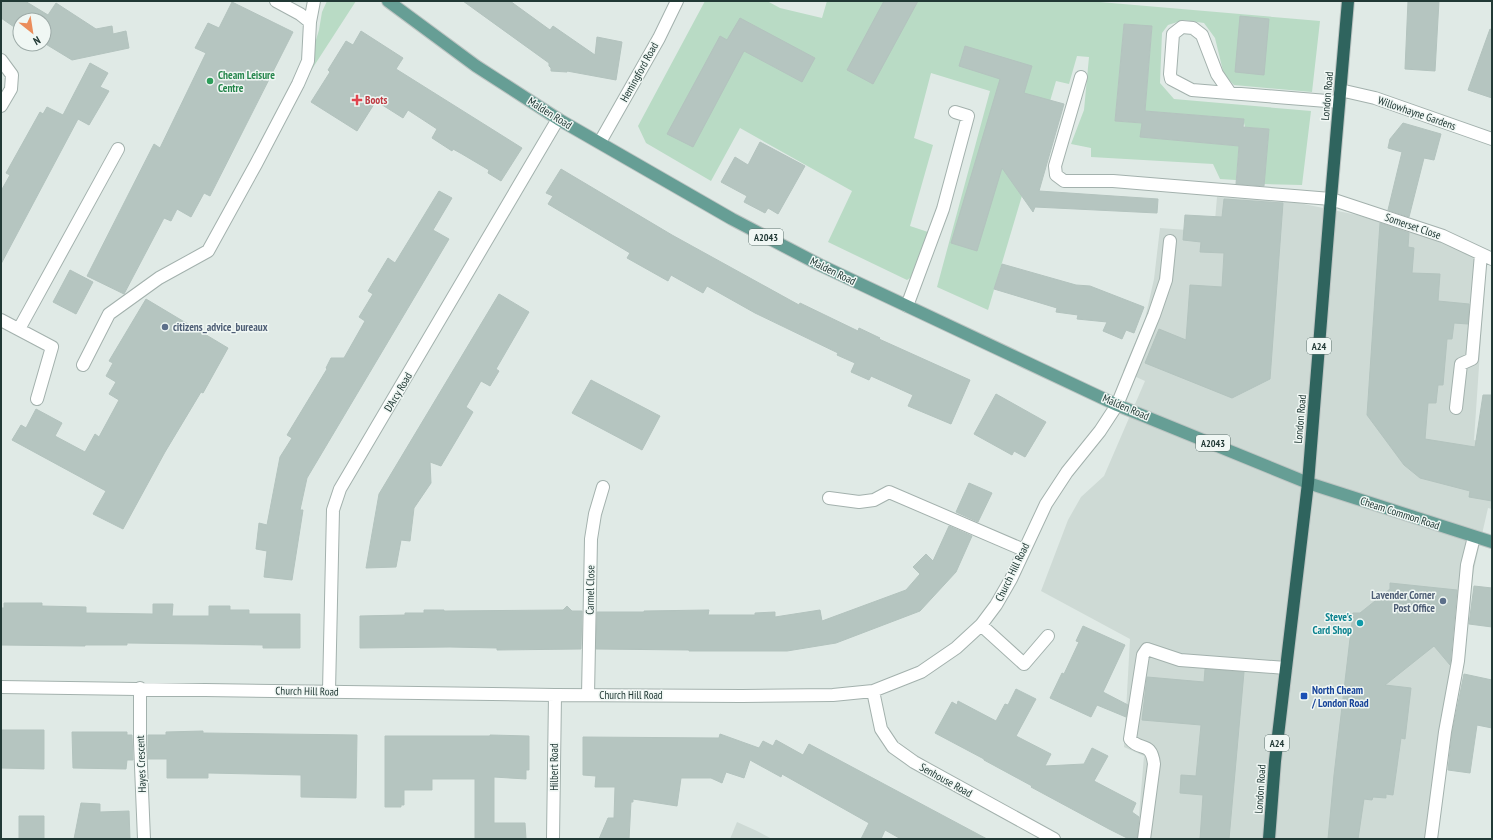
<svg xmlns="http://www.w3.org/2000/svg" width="1493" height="840" font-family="'PT Sans Narrow',sans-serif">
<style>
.built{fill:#cedad5}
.green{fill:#b9dbc5}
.building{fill:#b5c5c0;stroke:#b3c3be}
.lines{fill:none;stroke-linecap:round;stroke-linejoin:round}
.minor-casing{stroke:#a3b1ad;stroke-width:14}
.major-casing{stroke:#bcc4c2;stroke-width:14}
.highway-casing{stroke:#bcc4c2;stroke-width:14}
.minor{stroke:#fff;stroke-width:12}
.major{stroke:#669e95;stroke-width:12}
.highway{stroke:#2f645e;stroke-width:12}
.leisure-dot{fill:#2e9e5b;stroke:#f0f7f4;stroke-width:1.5}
.health-dot{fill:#e0444e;stroke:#f0f7f4;stroke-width:1.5}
.service-dot{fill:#5c6f8a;stroke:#f0f7f4;stroke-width:1.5}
.culture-dot{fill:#0f9aa8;stroke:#f0f7f4;stroke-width:1.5}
.transit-dot{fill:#1a4fb4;stroke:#f0f7f4;stroke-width:1.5}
.labels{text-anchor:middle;stroke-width:3;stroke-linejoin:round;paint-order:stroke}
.shield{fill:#f0f7f4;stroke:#5f726e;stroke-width:1}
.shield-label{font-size:10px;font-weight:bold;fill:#213935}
.street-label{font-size:11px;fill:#213935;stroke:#f0f7f4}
.leisure-label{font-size:11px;font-weight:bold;fill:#27864d;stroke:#f0f7f4;text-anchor:start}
.health-label{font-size:11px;font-weight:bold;fill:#be3a42;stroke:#f0f7f4;text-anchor:start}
.service-label{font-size:11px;font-weight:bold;fill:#4e5e75;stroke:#f0f7f4;text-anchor:start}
.culture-label{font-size:11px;font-weight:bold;fill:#0d838f;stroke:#f0f7f4;text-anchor:end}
.transit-label{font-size:11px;font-weight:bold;fill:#164399;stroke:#f0f7f4;text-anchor:start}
</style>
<rect width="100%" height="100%" fill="#e0eae6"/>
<path class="built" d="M1217,197L1299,203L1357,215L1441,240L1486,263L1474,440L1492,443V509L1488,508L1474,569L1435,839H1137L1144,756L1124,747L1130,639L1041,591L1068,520L1081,497L1104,476L1145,381L1123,371L1145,319L1154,279L1160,228L1214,232Z
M737,822L757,831L772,839H730Z"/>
<path class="green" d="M327,1H356L312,69L308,66L319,30L322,12Z
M705,1H767L780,8L822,18L827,1H1088L1320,21L1312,92L1234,85L1224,75L1215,38L1204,23L1184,20L1168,25L1162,33L1160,83L1174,99L1311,111L1302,185L1264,184L1269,129L1245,127L1243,119L1145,111L1152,27L1124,24L1115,121L1142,123L1141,137L1239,146L1236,180L1220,179L1213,164L1091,157V148L1071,144L1084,110L1089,57L1077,56L1069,84L1056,81L988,310L937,287L990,91L931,73L914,138L933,145L910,226L928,232L916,274L907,280L828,242L852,191L740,128L711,181L646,143L638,126Z"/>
<path class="building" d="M1,1H25L48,15L56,3L96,29L112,26L113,34L126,31L129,48L72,60L44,43V20H20V31L1,18Z
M463,1H510L550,30L553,26L595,55L597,37L622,42L616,80L567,71V72L551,71V68L549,66V63Z
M884,1H918L873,84L847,70Z
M1408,1H1439L1435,71L1405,69Z
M232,2L293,32L210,196L204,193L191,217L177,209L171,221L164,218L124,294L87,276L154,144L160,148L206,53L195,48L208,23L219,28Z
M1240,16L1269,19L1264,75L1235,72Z
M740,18L815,58L802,82L744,51L693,147L667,134L720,36L727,40Z
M1124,24L1152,26L1145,111L1244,119L1243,127L1269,129L1264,186L1236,184L1239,146L1140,137L1142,123L1115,121Z
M1490,29L1492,30V98L1468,90Z
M361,31L403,58L396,69L522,148L501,181L488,173L489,170L462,154L453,149L452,151L432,138L437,129L408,110L403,118L376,101L357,131L311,102L330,72L328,70L346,41L353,45Z
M965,46L1032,66L1024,93L1064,104L1039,191L1158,199L1157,213L1035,207L1033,212L1002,168L977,251L951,243L1000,79L959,66Z
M90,63L108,73L100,87L109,91L89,125L78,119L1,264V191L10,175L6,173L40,112L43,114L47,107L63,115Z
M1403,123L1441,134L1434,160L1424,158L1409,217L1388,210L1402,152L1388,148L1390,139Z
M760,142L805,166L778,214L768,208L765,213L744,202L747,196L721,182L735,157L748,165Z
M561,169L672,235L799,305L800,303L858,331L859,328L880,338L879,339L970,380L951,424L908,406L913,395L871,376L869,380L851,372L855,363L837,355L838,353L755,313L707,286L703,293L671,275L668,281L627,258L630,253L548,204L553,196L546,193Z
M439,191L452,198L433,230L449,239L307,478L300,510H303L292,580L264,577L267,551L256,549L259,523L267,525L280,457L292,438L287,435L327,369L326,368L331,358H344L365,321L359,317L373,294L368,291L388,258L395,263Z
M1224,199L1283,203L1270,379L1232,398L1145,363L1159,329L1186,340L1190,285L1222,287L1224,253L1200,252L1201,242L1183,240L1185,215L1222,217Z
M1380,223L1409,233L1408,247L1414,248L1412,273L1440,274L1438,301L1469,304L1468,324L1454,323L1452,339H1447L1443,385H1438L1436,403H1428L1425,439L1475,447L1483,395H1492V501L1469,497L1470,491L1420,478L1404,465L1367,415Z
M1002,264L1076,285L1090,286L1144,307L1134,333L1126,330L1122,339L1103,331L1107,322L1077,319L1078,315L1056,312L1057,308L994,289Z
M70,270L93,282L76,314L53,302Z
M499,294L529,312L496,369L499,371L490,386L481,381L466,407L473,412L441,466L430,462L431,483L414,508L410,541L401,540L396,567L366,568L379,494Z
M146,299L228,348L203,393L201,392L165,452L123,529L93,514L106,491L12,440L21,425L26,428L36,409L62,423L55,436L85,452L95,434L99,437L119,400L109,394L116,382L106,376L113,363L109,361Z
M591,380L660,416L642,450L572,413Z
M996,394L1046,422L1025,457L1014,451L1012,455L974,434Z
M969,483L992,493L978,522L956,512Z
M949,526L972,536L956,572L920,611L836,643L787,651H689V650L596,649L597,612H644V611L709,610L708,615H755V613L775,612V617L820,610L822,621L906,590L920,574L913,567L926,554L933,561Z
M1390,583L1457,590L1450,665L1434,646L1385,685L1411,688L1405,739L1401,738L1393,795L1386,794V798L1373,797L1372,800L1364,799L1358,839H1328L1334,775L1353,613H1360L1390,589Z
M1474,586L1492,588V627L1469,624Z
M4,603H42V606L86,607V613L153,614V604H173L172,616H209V606H230V610H249V614H300V648H263V645L203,644L127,643V645H85V646L1,645V608H4Z
M567,606L572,611H582L581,649L497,650V648L450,647L360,648V616L405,615V613H424V610H444V611L563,610Z
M1083,626L1125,645L1103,692L1128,705L1126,717L1097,705L1091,717L1050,698L1062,673L1064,674L1079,642L1076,641Z
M1205,669L1244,672L1229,839H1200L1203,795L1180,793L1181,775L1196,776L1201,725L1142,720L1147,677L1204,682Z
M1464,674L1492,680V728L1477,725L1470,773L1448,770L1452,733Z
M1016,689L1036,699L1016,736L1051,754L1045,766L1084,764L1092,748L1108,756L1094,781L1136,803L1132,812L1139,817L1137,839H1129L1109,829L1031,787L1032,786L984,760V759L935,733L952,702L957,705L958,701L996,721L1005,704L1008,705Z
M1,730H44V769L1,768Z
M203,731V733L357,735L356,798L301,797V775L208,773V778H167V759H148V735H166V732Z
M72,732H127V735H132L133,760H127L126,769L73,768Z
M720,734L759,748L763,741L773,746L776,740L803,755L809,744L987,839H901L885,830L881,839H861L869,823L782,774L781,777L750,760L744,778L726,772L722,783L711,778H681L677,806L633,799V802H631L629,839H599L608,818H614L615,787H595L596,776L583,775V737L719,738Z
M490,735L529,736V770H526V779L494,777V823H525L526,839H475V779H432V790H404V805H401V807H385V736H490Z
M81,803L100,804V812L129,811L130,839H74Z
M19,816H44V839H19Z"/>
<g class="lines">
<g class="minor-casing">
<path id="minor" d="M276,1L300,14L310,22L314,1
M1,60L12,75L11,89L1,106
M1081,77L1055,166L1056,175L1064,181H1113L1331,199L1443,236L1492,259
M1340,90L1375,98L1492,139
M1230,93L1217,74L1202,35L1193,28L1182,27L1173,34L1170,74L1171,79L1192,90L1339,102
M600,142L659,38L677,1
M907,306L943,209L968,116L955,112
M1,320L52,347L37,399
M19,329L118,149
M83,365L109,314L159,278L208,251L256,164L298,84L308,61L310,22
M1456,408L1461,364L1472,359L1481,254
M829,498L859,502L874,500L889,492L1024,550
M981,625L1024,664L1048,636
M1,687L555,695L742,696L833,695L873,691L921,672L956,648L981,625L996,605L1011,579L1046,504L1067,472L1100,431L1117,405L1154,315L1166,280L1170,241
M140,688V742L144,839
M329,691L333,510L340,489L558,119
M873,691L881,729L893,747L914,762L1054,839
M588,695L591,539L595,514L603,487
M553,839L555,695
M1144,839L1154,764C1151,740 1140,752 1130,739L1143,655L1147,649L1180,660L1286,668
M1431,839L1445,732L1458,661L1467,565L1474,537"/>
</g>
<g class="major-casing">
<path id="major" d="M388,1L476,66L558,119L732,219L820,265L1117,405L1308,483L1492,542"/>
</g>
<g class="highway-casing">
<path id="highway" d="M1269,839L1275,761L1308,483L1330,209L1348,1"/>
</g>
<use href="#minor" class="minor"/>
<use href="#major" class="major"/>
<use href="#highway" class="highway"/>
</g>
<circle class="leisure-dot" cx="210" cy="81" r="4"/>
<path class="health-dot" d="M355 94h4v4h4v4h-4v4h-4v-4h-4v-4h4z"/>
<g class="service-dot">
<circle cx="165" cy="327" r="4"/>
<circle cx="1443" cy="601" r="4"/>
</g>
<circle class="culture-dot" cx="1360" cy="623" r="4"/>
<rect class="transit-dot" x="1300" y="692" width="8" height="8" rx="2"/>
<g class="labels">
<g class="shield">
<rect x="749" y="229" width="34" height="16" rx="3"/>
<rect x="1307" y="338" width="24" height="16" rx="3"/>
<rect x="1196" y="435" width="34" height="16" rx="3"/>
<rect x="1265" y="735" width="24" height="16" rx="3"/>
</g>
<g class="shield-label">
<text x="766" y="241">A2043</text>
<text x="1319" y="350">A24</text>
<text x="1213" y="447">A2043</text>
<text x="1277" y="747">A24</text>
</g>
<g class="street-label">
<text transform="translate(639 72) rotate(-61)" y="4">Hemingford Road</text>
<text transform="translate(1327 96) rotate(-85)" y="4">London Road</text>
<text transform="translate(550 113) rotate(32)" y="4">Malden Road</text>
<text transform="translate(1417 113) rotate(19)" y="4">Willowhayne Gardens</text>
<text transform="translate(1413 226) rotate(19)" y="4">Somerset Close</text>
<text transform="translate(833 271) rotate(26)" y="4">Malden Road</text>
<text transform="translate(398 392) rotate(-59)" y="4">D'Arcy Road</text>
<text transform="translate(1126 407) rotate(23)" y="4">Malden Road</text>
<text transform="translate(1300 419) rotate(-85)" y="4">London Road</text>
<text transform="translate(1400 513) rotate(18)" y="4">Cheam Common Road</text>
<text transform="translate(1012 572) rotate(-64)" y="4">Church Hill Road</text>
<text transform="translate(590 590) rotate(-89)" y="4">Carmel Close</text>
<text transform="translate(307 691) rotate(1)" y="4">Church Hill Road</text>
<text x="631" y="699">Church Hill Road</text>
<text transform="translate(141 764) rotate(-92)" y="4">Hayes Crescent</text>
<text transform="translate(554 767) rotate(-90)" y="4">Hilbert Road</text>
<text transform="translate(946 780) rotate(29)" y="4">Senhouse Road</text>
<text transform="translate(1260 789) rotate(-86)" y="4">London Road</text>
</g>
<g class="leisure-label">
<text x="218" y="79">Cheam Leisure<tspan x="218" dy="13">Centre</tspan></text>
</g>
<g class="health-label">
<text x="365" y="104">Boots</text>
</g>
<g class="service-label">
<text x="173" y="331">citizens_advice_bureaux</text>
<text x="1435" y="599" text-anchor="end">Lavender Corner<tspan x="1435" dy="13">Post Office</tspan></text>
</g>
<g class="culture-label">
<text x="1352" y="621">Steve's<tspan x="1352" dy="13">Card Shop</tspan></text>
</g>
<g class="transit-label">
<text x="1312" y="694">North Cheam<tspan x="1312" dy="13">/ London Road</tspan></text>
</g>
</g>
<rect width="1493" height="840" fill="none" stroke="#213935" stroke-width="4"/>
<g transform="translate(32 32) rotate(150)"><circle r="19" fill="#f0f7f4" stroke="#9daba8"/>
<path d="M0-3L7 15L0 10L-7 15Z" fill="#eb8d5c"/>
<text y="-6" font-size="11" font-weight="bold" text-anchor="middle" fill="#213935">N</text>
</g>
</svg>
